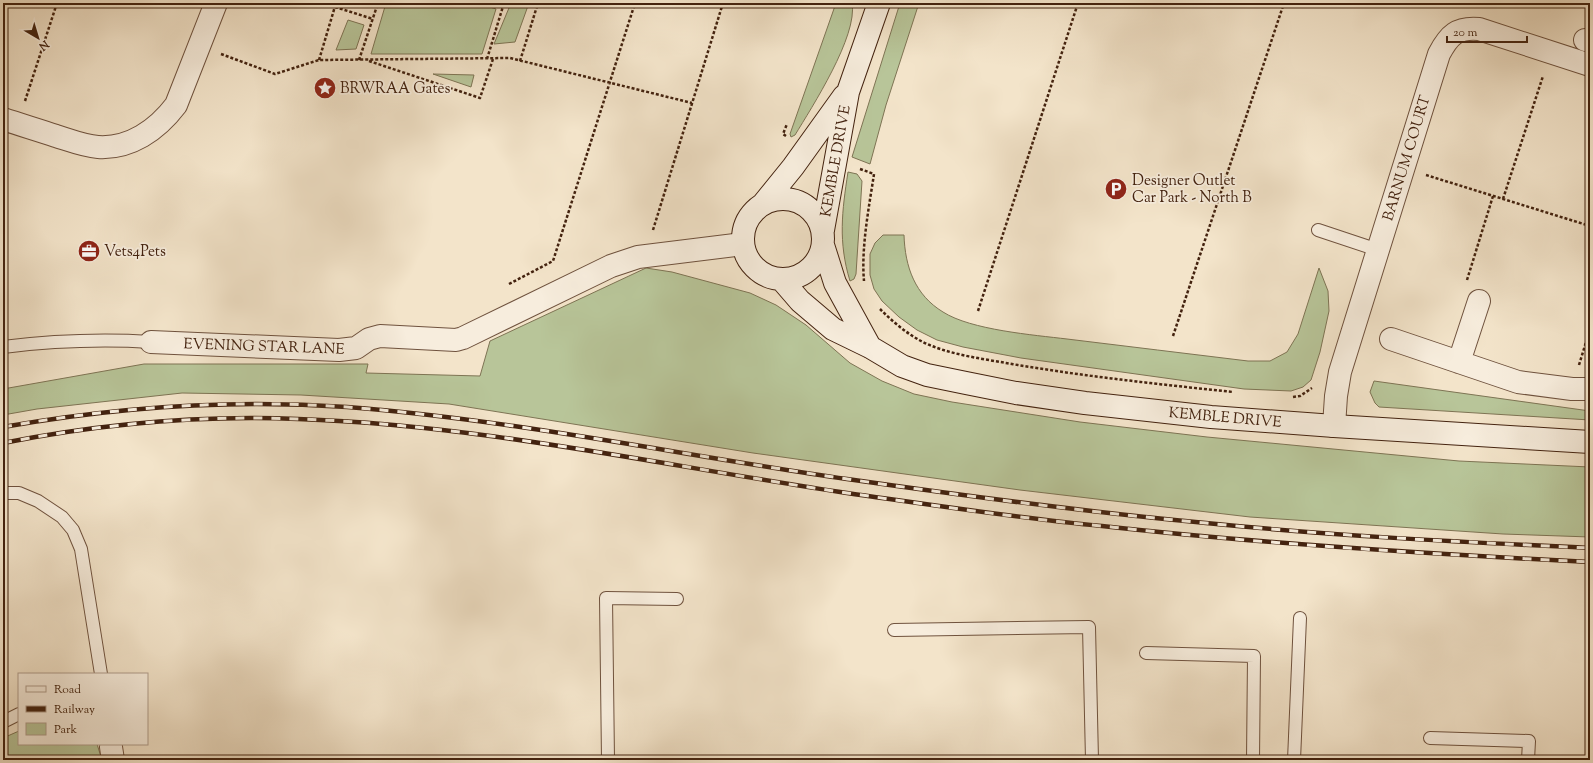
<svg xmlns="http://www.w3.org/2000/svg" width="1593" height="763" font-family="'Sorts Mill Goudy',serif">
<style>
.green{fill:#b8c599;stroke:#7e7454}
.lines{fill:none;stroke-linecap:round;stroke-linejoin:round}
.lane-casing{stroke:#6f523e;stroke-width:14}
.street-casing{stroke:#6f523e;stroke-width:24}
.secondary-casing{stroke:#43220f;stroke-width:24}
.path{stroke:#43220f;stroke-width:2.5;stroke-dasharray:3 2;stroke-linecap:butt}
.lane{stroke:#f7eddd;stroke-width:12}
.street{stroke:#f7eddd;stroke-width:22}
.secondary{stroke:#f7eddd;stroke-width:22}
.rail-casing{stroke:#43220f;stroke-width:4.5}
.rail{stroke:#f7eddd;stroke-width:3;stroke-dasharray:9;stroke-linecap:butt}
.labels{text-anchor:middle;stroke-width:3.5;stroke-linejoin:round;paint-order:stroke}
.poi-label{font-size:15px;fill:#43220f;stroke:#f7eddd;text-anchor:start}
.street-label{font-size:15px;fill:#43220f;stroke:#f7eddd}
</style>
<rect width="100%" height="100%" fill="#f3e4ca"/>
<filter id="stains"><feTurbulence type="fractalNoise" baseFrequency=".005" numOctaves="4"/><feColorMatrix values="0 0 0 0 .2 0 0 0 0 .09 0 0 0 0 .02 0 0 0 .5 -.17"/></filter>
<radialGradient id="worn" r=".72"><stop offset=".6" stop-color="#630" stop-opacity="0"/><stop offset="1" stop-color="#630" stop-opacity=".3"/></radialGradient>
<path class="green" d="M386,3H478L496,9L482,54H371Z
M511,3H529L515,42L494,44Z
M836,3H852C858,36 812,107 795,135L791,137L790,134Z
M900,3H919L886,105L870,164L852,157Z
M348,20L364,25L356,49L336,50Z
M433,74L474,75L471,87Z
M848,172L857,174L862,181L856,274L854,279L850,281C838,242 842,211 848,172Z
M883,235H904C905,267 915,295 943,312C971,330 1034,335 1067,339C1127,346 1188,354 1248,361H1270L1287,352L1298,334L1319,268L1328,291L1329,311L1320,352L1311,380L1303,387L1291,391L1244,389L1021,358L963,347L937,340L917,330L899,317L882,301L874,289L870,275V254L875,243Z
M646,268L672,272L750,293L776,305L806,325L850,363L882,381L914,394L952,402L1080,422L1207,437L1459,461L1590,467V537L1503,534L1250,517L1020,490L753,453L449,404L301,395L182,393L37,409L3,415V389L144,364H368L366,373L480,376L490,341Z
M1374,381L1590,411V420L1379,407L1375,403L1370,392Z
M19,731V744H97L102,760H68L61,757H46L33,758L29,760H3V738Z"/>
<g class="lines">
<g class="lane-casing">
<path id="lane" d="M1318,230L1378,250
M3,347C52,341 102,339 151,342
M3,493H19L38,501L62,517L73,530L81,549L101,674
M894,630L1089,627L1092,760
M1146,653L1254,656L1253,760
M3,722L19,714
M1430,738L1529,741L1528,760
M608,760L606,598L677,599
M1294,760L1300,618"/>
</g>
<g class="street-casing">
<path id="street" d="M1585,40L1590,41
M3,119C21,125 38,130 56,136C69,140 84,146 98,147C130,149 157,130 176,105L216,3
M1391,339L1518,382L1572,389H1590
M151,342L339,350L356,348L369,339L380,336L456,340L463,338L611,266L638,257L743,244
M1459,362L1479,301
M1334,426L1336,396L1340,372L1439,54C1449,35 1457,27 1479,29L1590,65
M111,747L113,760"/>
</g>
<g class="secondary-casing">
<path id="secondary" d="M743 239a40 40 0 1 1 80 0a40 40 0 1 1-80 0Z
M763,204L793,167L844,96
M823,230L848,92L879,3
M823,245L835,283L870,347
M781,279L800,301L833,329L870,347L902,366L927,375L966,383L1016,393L1085,403L1211,417L1334,426L1590,442"/>
</g>
<path class="path" d="M335,7L373,19
M221,54L275,74L319,60L510,58L692,103
M487,59L504,3
M319,60L336,3
M359,60L378,3
M369,61L480,98L493,59
M520,61L538,3
M25,101L57,3
M786,136L783,134L787,124
M860,169L874,174C869,207 861,248 864,281
M1426,175L1590,226
M1503,199L1543,76
M653,230L723,3
M1467,280L1493,196
M509,284L553,261L635,3
M880,309C892,321 906,333 921,341C946,354 978,358 1006,363C1081,376 1157,384 1233,392
M978,311L1078,3
M1173,336L1284,3
M1579,365L1590,329
M1293,397L1300,396L1312,388"/>
<use href="#lane" class="lane"/>
<use href="#street" class="street"/>
<use href="#secondary" class="secondary"/>
<g class="rail-casing">
<path id="rail" d="M3,427C116,407 232,399 347,407C515,420 680,455 847,479C966,496 1086,512 1206,523C1334,536 1462,542 1590,548
M3,443C100,424 200,415 298,419C483,425 665,466 847,493C932,505 1017,518 1102,526C1264,544 1427,554 1590,562"/>
</g>
<use href="#rail" class="rail"/>
</g>
<defs>
<g id="sight-disc" transform="scale(1.15)"><circle r="9.5" fill="#8f2418" stroke="#f7eddd"/><path d="M0-6L1.8-2.2L6-1.7L2.9 1.2L3.7 5.4L0 3.3L-3.7 5.4L-2.9 1.2L-6-1.7L-1.8-2.2Z" fill="#fff"/></g>
<g id="parking-disc" transform="scale(1.15)"><circle r="9.5" fill="#8f2418" stroke="#f7eddd"/><path d="M-3.5-5.5H1a3.5 3.5 0 0 1 0 7H-1V5.5H-3.5ZM-1-3.4V-.6H.8a1.4 1.4 0 0 0 0-2.8Z" fill="#fff"/></g>
<g id="office-disc" transform="scale(1.15)"><circle r="9.5" fill="#8f2418" stroke="#f7eddd"/><path d="M-6-3h4V-5.5h4V-3h4V5H-6ZM-1-4.5V-3h2v-1.5ZM-6 0V1H6V0Z" fill="#fff"/></g>
</defs>
<g fill-rule="evenodd">
<use href="#sight-disc" x="325" y="88"/>
<use href="#parking-disc" x="1116" y="189"/>
<use href="#office-disc" x="89" y="251"/>
</g>
<g class="labels">
<g class="poi-label">
<text x="340" y="93">BRWRAA Gates</text>
<text x="1132" y="185">Designer Outlet<tspan x="1132" dy="17">Car Park - North B</tspan></text>
<text x="104" y="256">Vets4Pets</text>
</g>
<g class="street-label">
<text transform="translate(1406 158) rotate(-73)" y="5">BARNUM COURT</text>
<text transform="translate(835 161) rotate(-80)" y="5">KEMBLE DRIVE</text>
<text transform="translate(264 346) rotate(2)" y="5">EVENING STAR LANE</text>
<text transform="translate(1225 417) rotate(5)" y="5">KEMBLE DRIVE</text>
</g>
</g>
<rect width="1593" height="763" fill="none" stroke="#f3e4ca" stroke-width="16"/>
<rect x="4" y="4" width="1585" height="755" fill="none" stroke="#43220f" stroke-width="2"/>
<rect x="8" y="8" width="1577" height="747" fill="none" stroke="#43220f"/>
<rect x="18" y="673" width="130" height="72" fill="#f7eddd" stroke="#af9c8b"/>
<rect x="26" y="686" width="20" height="6" fill="#f7eddd" stroke="#af9c8b"/>
<text x="54" y="693" font-size="12" fill="#43220f">Road</text>
<rect x="26" y="706" width="20" height="6" fill="#43220f" stroke="#af9c8b"/>
<text x="54" y="713" font-size="12" fill="#43220f">Railway</text>
<rect x="26" y="723" width="20" height="12" fill="#b8c599" stroke="#af9c8b"/>
<text x="54" y="733" font-size="12" fill="#43220f">Park</text>
<g transform="translate(38 38) rotate(142)" stroke="#f7eddd" stroke-width="3" paint-order="stroke">
<path d="M0-3L7 15L0 10L-7 15Z" fill="#43220f"/>
<text y="-6" font-size="11" font-weight="bold" text-anchor="middle" fill="#43220f">N</text>
</g>
<path d="M1447 36v6h80v-6" fill="none" stroke="#43220f" stroke-width="2"/>
<text x="1453" y="36" font-size="12" fill="#43220f" stroke="#f7eddd" stroke-width="3" paint-order="stroke">20 m</text>
<rect width="100%" height="100%" filter="url(#stains)"/>
<rect width="100%" height="100%" fill="url(#worn)"/>
</svg>
